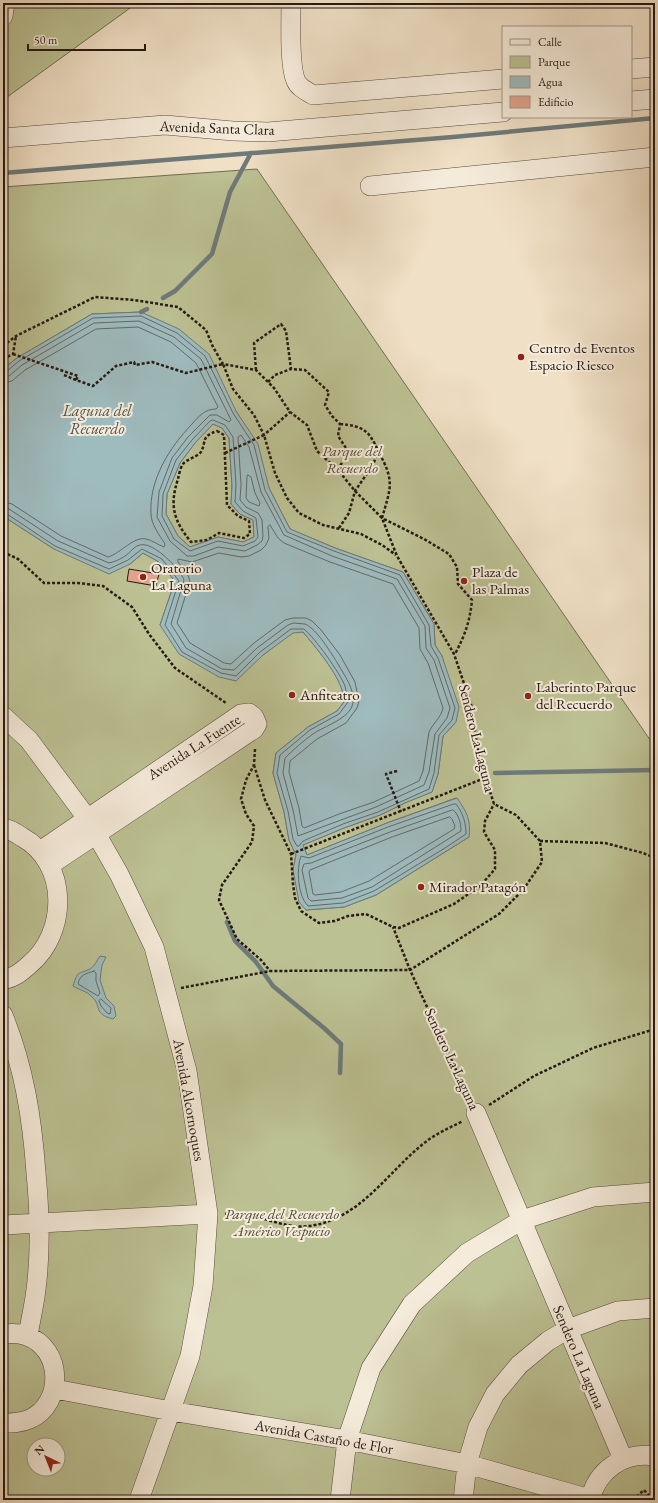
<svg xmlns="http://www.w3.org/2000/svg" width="658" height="1503" font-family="'EB Garamond',serif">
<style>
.green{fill:#bcc193;stroke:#706d53;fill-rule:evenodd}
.water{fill:#9ebbbe;stroke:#6e7a7a;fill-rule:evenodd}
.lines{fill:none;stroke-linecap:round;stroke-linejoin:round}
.shore{stroke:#626a68;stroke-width:1}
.stream{stroke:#6e7a7a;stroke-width:4.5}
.building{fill:#e1a38d;stroke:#251913}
.minor-casing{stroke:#584b40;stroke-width:20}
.path{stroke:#251913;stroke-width:2.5;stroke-dasharray:3 2;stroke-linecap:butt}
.minor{stroke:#f5ebda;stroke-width:19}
.poi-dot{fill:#8f2418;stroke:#f5ebda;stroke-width:1.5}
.labels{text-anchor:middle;stroke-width:4;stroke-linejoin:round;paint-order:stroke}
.street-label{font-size:15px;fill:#251913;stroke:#f5ebda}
.poi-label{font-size:15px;fill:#251913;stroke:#f5ebda;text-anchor:start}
.park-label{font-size:15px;font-style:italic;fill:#524b39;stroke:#f5ebda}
.water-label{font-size:16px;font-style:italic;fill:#4f524f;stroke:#f5ebda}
</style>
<rect width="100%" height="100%" fill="#f0e0c6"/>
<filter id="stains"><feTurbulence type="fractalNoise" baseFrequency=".005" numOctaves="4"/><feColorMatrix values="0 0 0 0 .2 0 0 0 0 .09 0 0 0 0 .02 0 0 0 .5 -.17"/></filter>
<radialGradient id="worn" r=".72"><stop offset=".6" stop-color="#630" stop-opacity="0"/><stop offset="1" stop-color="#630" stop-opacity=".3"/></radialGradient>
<path class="green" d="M3,3H137L3,100Z
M257,169L655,747V1500H3V516L54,549L130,564L143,553L159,562L175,581L160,625L263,655L293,632H303C315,646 334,669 341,686C343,691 343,697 344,702L337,711L308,727L276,753L273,773L284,812L289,840L296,855L293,870L306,910L344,907L376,895L469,837L456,798L387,823L307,855L303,845L344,828L380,815L407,802L432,792L438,774L443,736L456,722L442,656L435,645L434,624L403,572L335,548L290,529L269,488L257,444L236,411L141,312L92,314L17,358L3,369V187ZM34,1445H58V1469H34Z
M213,424L222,428L229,438L232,486L231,504L240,514L253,520L254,537L243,542L218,537L190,547L178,536L166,514L167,494L180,463L195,443Z"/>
<path class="water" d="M141,312L179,329L209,354L236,411L258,444L269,488L290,529L335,548L403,572L434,624L435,645L442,656L459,707L456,722L443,736L438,774L432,792L407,802L380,815L344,828L303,845L307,855L387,823L457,798C467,812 471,820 469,837L376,895L344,907L306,910L299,902L293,870L296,855L289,840L284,812L273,773L276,753L308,727L337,711L344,702C343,697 343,691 341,687C334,669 315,646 303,632L293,633L263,655L236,681L219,677L179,654L160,625L175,581L159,562L143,553L130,564L109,574L54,549L3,516V369L17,358L92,314ZM213,424L222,428L229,438L232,486L231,504L240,514L253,520L254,537L243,542L218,537L190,547L178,536L166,514L167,494L180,463L195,443Z
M100,956L106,957L102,965L100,980L106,998L114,1006L116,1016L113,1019C93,1014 102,1006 92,997C87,991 79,990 73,986C78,970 77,975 90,969C95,966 97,960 100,956Z"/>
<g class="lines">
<path class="shore" d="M3,372L7,371L19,361L93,318L141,316L177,333L205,356L233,413L254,445L265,490L287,532L334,551L400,575L429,625L431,646L438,658L455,708L452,720L439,735L434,773L429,789L378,812L343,824L303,841L299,846H297L293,839L288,811L277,773L280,755L310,730L339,714L348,702C347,697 346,691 345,686C340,673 315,638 304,629H291L260,652L236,676L221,673L182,652L165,625L179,581L162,559L142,549L128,560L109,569L55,546L7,514L3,513
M3,377L9,376L22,365L94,323L139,321L174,337L201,359L231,420L229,422L217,415H210L188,437L172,458L159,492L157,517L170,541L187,556H194L218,547L245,551L257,545L262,541L263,536L262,520L258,513L246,507L240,500L241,485L238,437L241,435L249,447L261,492L284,535L332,556L397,579L425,626L426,648L434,660L450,708L447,718L435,734L429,772L424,785L376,807L298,836L293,810L283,773L285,758C293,750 303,741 313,734C324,726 350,719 353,703C355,689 344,675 338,664C331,653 317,629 305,624L293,623L288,625L257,648L234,670L222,669L186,648L171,624L184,580C180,569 153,541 140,545C134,546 130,553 125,556C121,559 114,562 109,563L58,541L9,509L3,508
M3,383L12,381L25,370L96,329L138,327L171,342L196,363L218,407L216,409C205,409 199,416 192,424C169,448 149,480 151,514C151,524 160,536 165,544L164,547C158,545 152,540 146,539C134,536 121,553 108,557L61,536L12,504L3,502
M213,420L225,425L233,437L236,485L235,502L243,511L256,518L258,537L255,541L243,546L218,541L190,551L174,539L162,516L163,494L176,460L192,440L210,421Z
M248,475L251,477L255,493L260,503L259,506L249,502L246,498L247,477Z
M270,525L278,538L284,543L330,562L393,584L419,628L420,649L428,663L443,708C441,718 433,723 429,732L423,771L419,781L374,802L339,814L304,828L302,826L299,808L289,772L290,761L317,739L346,723L357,708L359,701L355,682L340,655L321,630L312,621L306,618H293L285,620L254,643L231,664L224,663L190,643L177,623L190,581L187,573L178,562V559L192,562L219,553L241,557L249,556L261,550L266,545L269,538L268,527Z
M454,804H456C463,813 466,823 466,834L445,848L374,891L343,903L308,906C298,897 296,868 301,856L309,858L388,827Z
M453,810C459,814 461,824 461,831L372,887L342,898L311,901L308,898L302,870L304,864L311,863L390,832Z
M450,817L452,819L455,826L454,829L369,881L341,892L315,895L313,894L309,872L310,870L392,837Z
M94,971L96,973V981L100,993L98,996L78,984C80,974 86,974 94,971Z
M101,999L111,1008L110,1014L107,1013L101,1006L99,1001Z"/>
<path class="stream" d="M3,173L453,137L655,118
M163,298L175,291L212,254L230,192L251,153
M141,312L147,309
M495,773L655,770
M227,922L235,941L256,962L273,986L324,1028L341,1044L340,1073"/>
</g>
<path class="building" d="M129,569L159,574L156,586L127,581Z"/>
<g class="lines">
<g class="minor-casing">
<path id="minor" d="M291,3C291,22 289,66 296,81C299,88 307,91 313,95L503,79
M3,16L5,3
M631,69L655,67
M631,101L655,99
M3,138L165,125L233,131L268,132L503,112
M370,186L655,157
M3,716L29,740L87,818L119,874L154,947L187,1071L208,1214L203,1286L190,1356L139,1500
M3,828C10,829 16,833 22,837C69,863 68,933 29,965C20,973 15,977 3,980
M40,851L241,714L249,713L254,717L257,724L254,729L50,865
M3,1015C24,1067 32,1117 36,1173C40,1214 41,1256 35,1297C33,1310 30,1323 28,1336
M476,1113L623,1459
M3,1225L208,1214
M3,1334C11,1333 20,1333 27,1336C63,1349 64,1403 30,1419C21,1423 12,1423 3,1423
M55,1389L171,1411L347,1440L467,1464L590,1499
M340,1500L347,1440L371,1368L412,1304L467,1253L522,1220L593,1197L655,1192
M463,1500L467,1464L478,1427L495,1394L519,1365L548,1341L568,1329L618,1311L655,1308
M590,1500C597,1470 624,1451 655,1456"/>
</g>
<path class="path" d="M3,346L16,336L95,297L134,300L178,307L206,330L213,347L223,364L256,370L274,388L290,412L307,425L317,451L338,470L355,491L382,518L397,556L454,654L471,704L479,757L494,804L516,815L540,841L542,862L523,890L499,914L410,970L469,1098
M13,354L78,376L76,380L93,386L116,366L134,362L135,365L152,362L186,373L223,364L233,389L254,415L264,435L290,412
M3,359L13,354L16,336
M256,370L254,343L281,324L286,331L291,369L305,370L329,392L325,405L332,416L340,424L338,436L348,451L338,470
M64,375L76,380
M268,382L275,375L291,369
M340,424C363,426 369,430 378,451
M217,431L224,435L227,505L238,516L249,521L250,534L244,538L219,533L207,540L191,542C174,521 169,506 178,479C179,475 180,468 183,464C187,459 197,457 201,452C207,441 200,437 217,431Z
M225,453L264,435L275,473L287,498L299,513L323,525L361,534L382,545L396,555
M339,528L349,513L355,491L373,465L378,451C395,481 391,487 382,518L424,539L449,554L457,567L458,584L472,600C470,621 465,635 455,654
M3,552L18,559L44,583H78L103,586L132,607L149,634L175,668L226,703
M255,749L254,765L246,780L241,799L246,814L254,826L252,842L222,885L219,900L237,939L261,960L270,971
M254,765L265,800L291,854L293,884L295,898L301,911L319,923L335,921L348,916L366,914L393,927L399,928L454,904L480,886L495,869V850L484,832L485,821L494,804
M397,771L386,774L401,812
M540,841L605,843L643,853L655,858
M291,854L485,778
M181,988L270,971L410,970L393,927
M489,1105L534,1076L593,1048L655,1029
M225,1214C231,1214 237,1214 243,1214C265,1217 286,1229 309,1226C359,1220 387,1173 423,1144C435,1134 449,1128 463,1121
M633,1500L644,1490L653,1500"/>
<use href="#minor" class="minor"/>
</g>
<g class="poi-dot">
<circle cx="521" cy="357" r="4"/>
<circle cx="143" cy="577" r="4"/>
<circle cx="464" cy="581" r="4"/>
<circle cx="292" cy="695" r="4"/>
<circle cx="528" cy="696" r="4"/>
<circle cx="421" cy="887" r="4"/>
</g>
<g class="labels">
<g class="street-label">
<text transform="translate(217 128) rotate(2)" y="5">Avenida Santa Clara</text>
<text transform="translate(477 738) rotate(76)" y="5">Sendero La Laguna</text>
<text transform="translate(194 747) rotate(-33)" y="5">Avenida La Fuente</text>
<text transform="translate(452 1059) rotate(65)" y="5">Sendero La Laguna</text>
<text transform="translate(189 1100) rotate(80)" y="5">Avenida Alcornoques</text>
<text transform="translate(579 1357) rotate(67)" y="5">Sendero La Laguna</text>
<text transform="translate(324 1437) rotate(10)" y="5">Avenida Castaño de Flor</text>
</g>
<g class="poi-label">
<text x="529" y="353">Centro de Eventos<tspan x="529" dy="17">Espacio Riesco</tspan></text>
<text x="151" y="573">Oratorio<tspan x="151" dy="17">La Laguna</tspan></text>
<text x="472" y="577">Plaza de<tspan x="472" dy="17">las Palmas</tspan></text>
<text x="536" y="692">Laberinto Parque<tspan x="536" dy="17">del Recuerdo</tspan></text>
<text x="300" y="700">Anfiteatro</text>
<text x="429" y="892">Mirador Patagón</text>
</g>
<g class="park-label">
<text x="352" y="456">Parque del<tspan x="352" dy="17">Recuerdo</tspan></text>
<text x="282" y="1219">Parque del Recuerdo<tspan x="282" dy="17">Américo Vespucio</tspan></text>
</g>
<g class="water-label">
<text x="97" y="416">Laguna del<tspan x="97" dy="18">Recuerdo</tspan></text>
</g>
</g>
<rect width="658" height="1503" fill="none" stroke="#f0e0c6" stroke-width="16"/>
<rect x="4" y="4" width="650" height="1495" fill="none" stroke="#251913" stroke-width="2"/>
<rect x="8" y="8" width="642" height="1487" fill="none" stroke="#251913"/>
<rect x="502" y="26" width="130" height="92" fill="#f5ebda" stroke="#a2978a"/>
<rect x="510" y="39" width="20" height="6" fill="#f5ebda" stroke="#a2978a"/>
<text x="538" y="46" font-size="12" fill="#251913">Calle</text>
<rect x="510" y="56" width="20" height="12" fill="#bcc193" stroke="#a2978a"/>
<text x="538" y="66" font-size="12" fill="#251913">Parque</text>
<rect x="510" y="76" width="20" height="12" fill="#9ebbbe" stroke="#a2978a"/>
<text x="538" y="86" font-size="12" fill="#251913">Agua</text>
<rect x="510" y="96" width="20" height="12" fill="#e1a38d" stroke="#a2978a"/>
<text x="538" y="106" font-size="12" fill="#251913">Edificio</text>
<g transform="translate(46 1457) rotate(317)"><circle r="19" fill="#f5ebda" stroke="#a2978a"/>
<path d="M0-3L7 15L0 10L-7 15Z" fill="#8f2418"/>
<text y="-6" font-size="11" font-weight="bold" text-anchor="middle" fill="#251913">N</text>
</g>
<path d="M28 44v6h117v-6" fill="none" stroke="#251913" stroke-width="2"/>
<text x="34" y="44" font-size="12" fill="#251913" stroke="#f5ebda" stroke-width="3" paint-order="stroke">50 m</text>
<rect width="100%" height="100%" filter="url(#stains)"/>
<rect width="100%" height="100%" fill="url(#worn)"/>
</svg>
